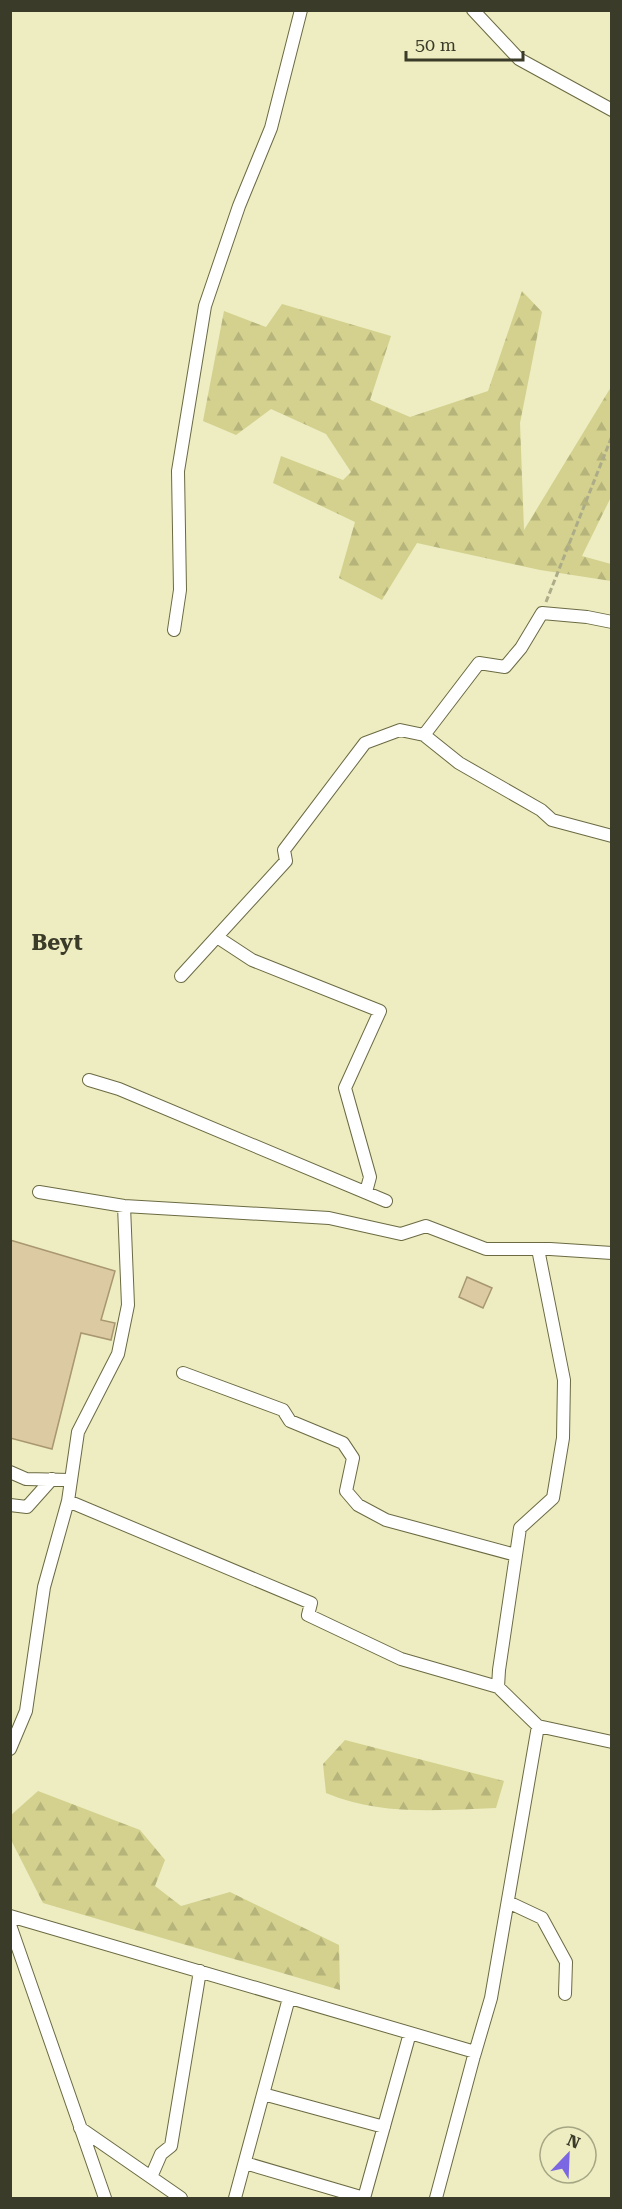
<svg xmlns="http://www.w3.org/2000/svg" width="622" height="2209" font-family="'Roboto Serif',serif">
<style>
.forest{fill:url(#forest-firs)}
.building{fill:#dccaa2;stroke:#a89770;stroke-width:1.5}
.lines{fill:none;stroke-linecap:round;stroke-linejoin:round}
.minor-casing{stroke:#6b6a43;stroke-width:14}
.path{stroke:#acac89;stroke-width:3;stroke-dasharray:6 3;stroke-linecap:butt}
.minor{stroke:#fff;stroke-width:12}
.labels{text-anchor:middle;stroke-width:4.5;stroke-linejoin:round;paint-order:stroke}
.district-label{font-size:22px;font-weight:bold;fill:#3b3b29;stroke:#ededc1}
</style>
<defs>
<pattern id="forest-firs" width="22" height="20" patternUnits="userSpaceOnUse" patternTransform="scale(1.5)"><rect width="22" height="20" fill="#d3d18d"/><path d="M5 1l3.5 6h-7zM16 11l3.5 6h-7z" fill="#b6b47a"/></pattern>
</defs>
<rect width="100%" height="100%" fill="#ededc1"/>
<path class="forest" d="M522,291L542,312L520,423L524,530L611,387V497L582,556L611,564V581L540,570L417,543L382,600L339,578L355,522L273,483L281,456L343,480L351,472L326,434L271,409L236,435L203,421L224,311L266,327L282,304L391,336L370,400L410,417L488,391Z
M345,1740L504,1781L496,1808C438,1810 380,1816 326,1793L323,1764Z
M38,1791L140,1830L165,1860L155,1886L181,1906L230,1892L339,1945L340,1990L43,1903L11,1840V1815Z"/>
<path class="building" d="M10,1240L115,1271L101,1320L115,1323L111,1340L81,1333L52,1449L10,1438Z
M467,1277L492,1288L483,1308L459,1297Z"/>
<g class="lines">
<g class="minor-casing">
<path id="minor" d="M473,10L519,59L612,110
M174,630L180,590L178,471L205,306L239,206L271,128L301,10
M424,735L479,663L505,667L521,648L542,613L587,617L612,622
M217,937L252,960L380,1011L345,1088L370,1177L366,1192
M181,976L286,861L284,850L365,743L400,730L424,735L459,763L541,810L552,820L612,836
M89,1080L119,1089L386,1201
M39,1192L124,1206L329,1218L401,1234L426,1226L486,1249H550L612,1253
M183,1373L283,1410L290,1421L343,1443L353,1458L346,1491L358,1505L386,1520L516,1555
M10,1472L26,1479L70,1480
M68,1501L311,1603L308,1615L401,1659L498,1687L499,1670L520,1528L553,1498L563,1438L564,1380L538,1249
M10,1505L27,1507L52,1479
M498,1687L538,1726L612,1742
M10,1749L26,1711L44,1587L68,1501L78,1432L118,1354L128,1305L124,1206
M508,1902L542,1918L566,1962L565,1994
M10,1916L475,2052L436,2198
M10,1925L105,2198
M474,2056L491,1998L538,1726
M263,2094L384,2127
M80,2128L181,2198
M245,2163L364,2198
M151,2177L161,2154L171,2146L200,1971
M235,2198L289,1998
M364,2198L410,2033"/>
</g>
<path class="path" d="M546,602L612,436"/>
<use href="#minor" class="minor"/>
</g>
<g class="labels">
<g class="district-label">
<text x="57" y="950">Beyt</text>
</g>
</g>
<rect width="622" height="2209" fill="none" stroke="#3b3b29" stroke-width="24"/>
<g transform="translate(568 2155) rotate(23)"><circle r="28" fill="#ededc1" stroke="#a6a684" stroke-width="1.5"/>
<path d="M0-4.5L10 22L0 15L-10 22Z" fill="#7b67e2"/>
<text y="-9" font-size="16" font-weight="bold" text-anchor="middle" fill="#3b3b29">N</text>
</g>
<path d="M406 51v9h117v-9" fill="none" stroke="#3b3b29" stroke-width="3"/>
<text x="415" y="51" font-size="18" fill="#3b3b29" stroke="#ededc1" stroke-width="4.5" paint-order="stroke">50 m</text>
</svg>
